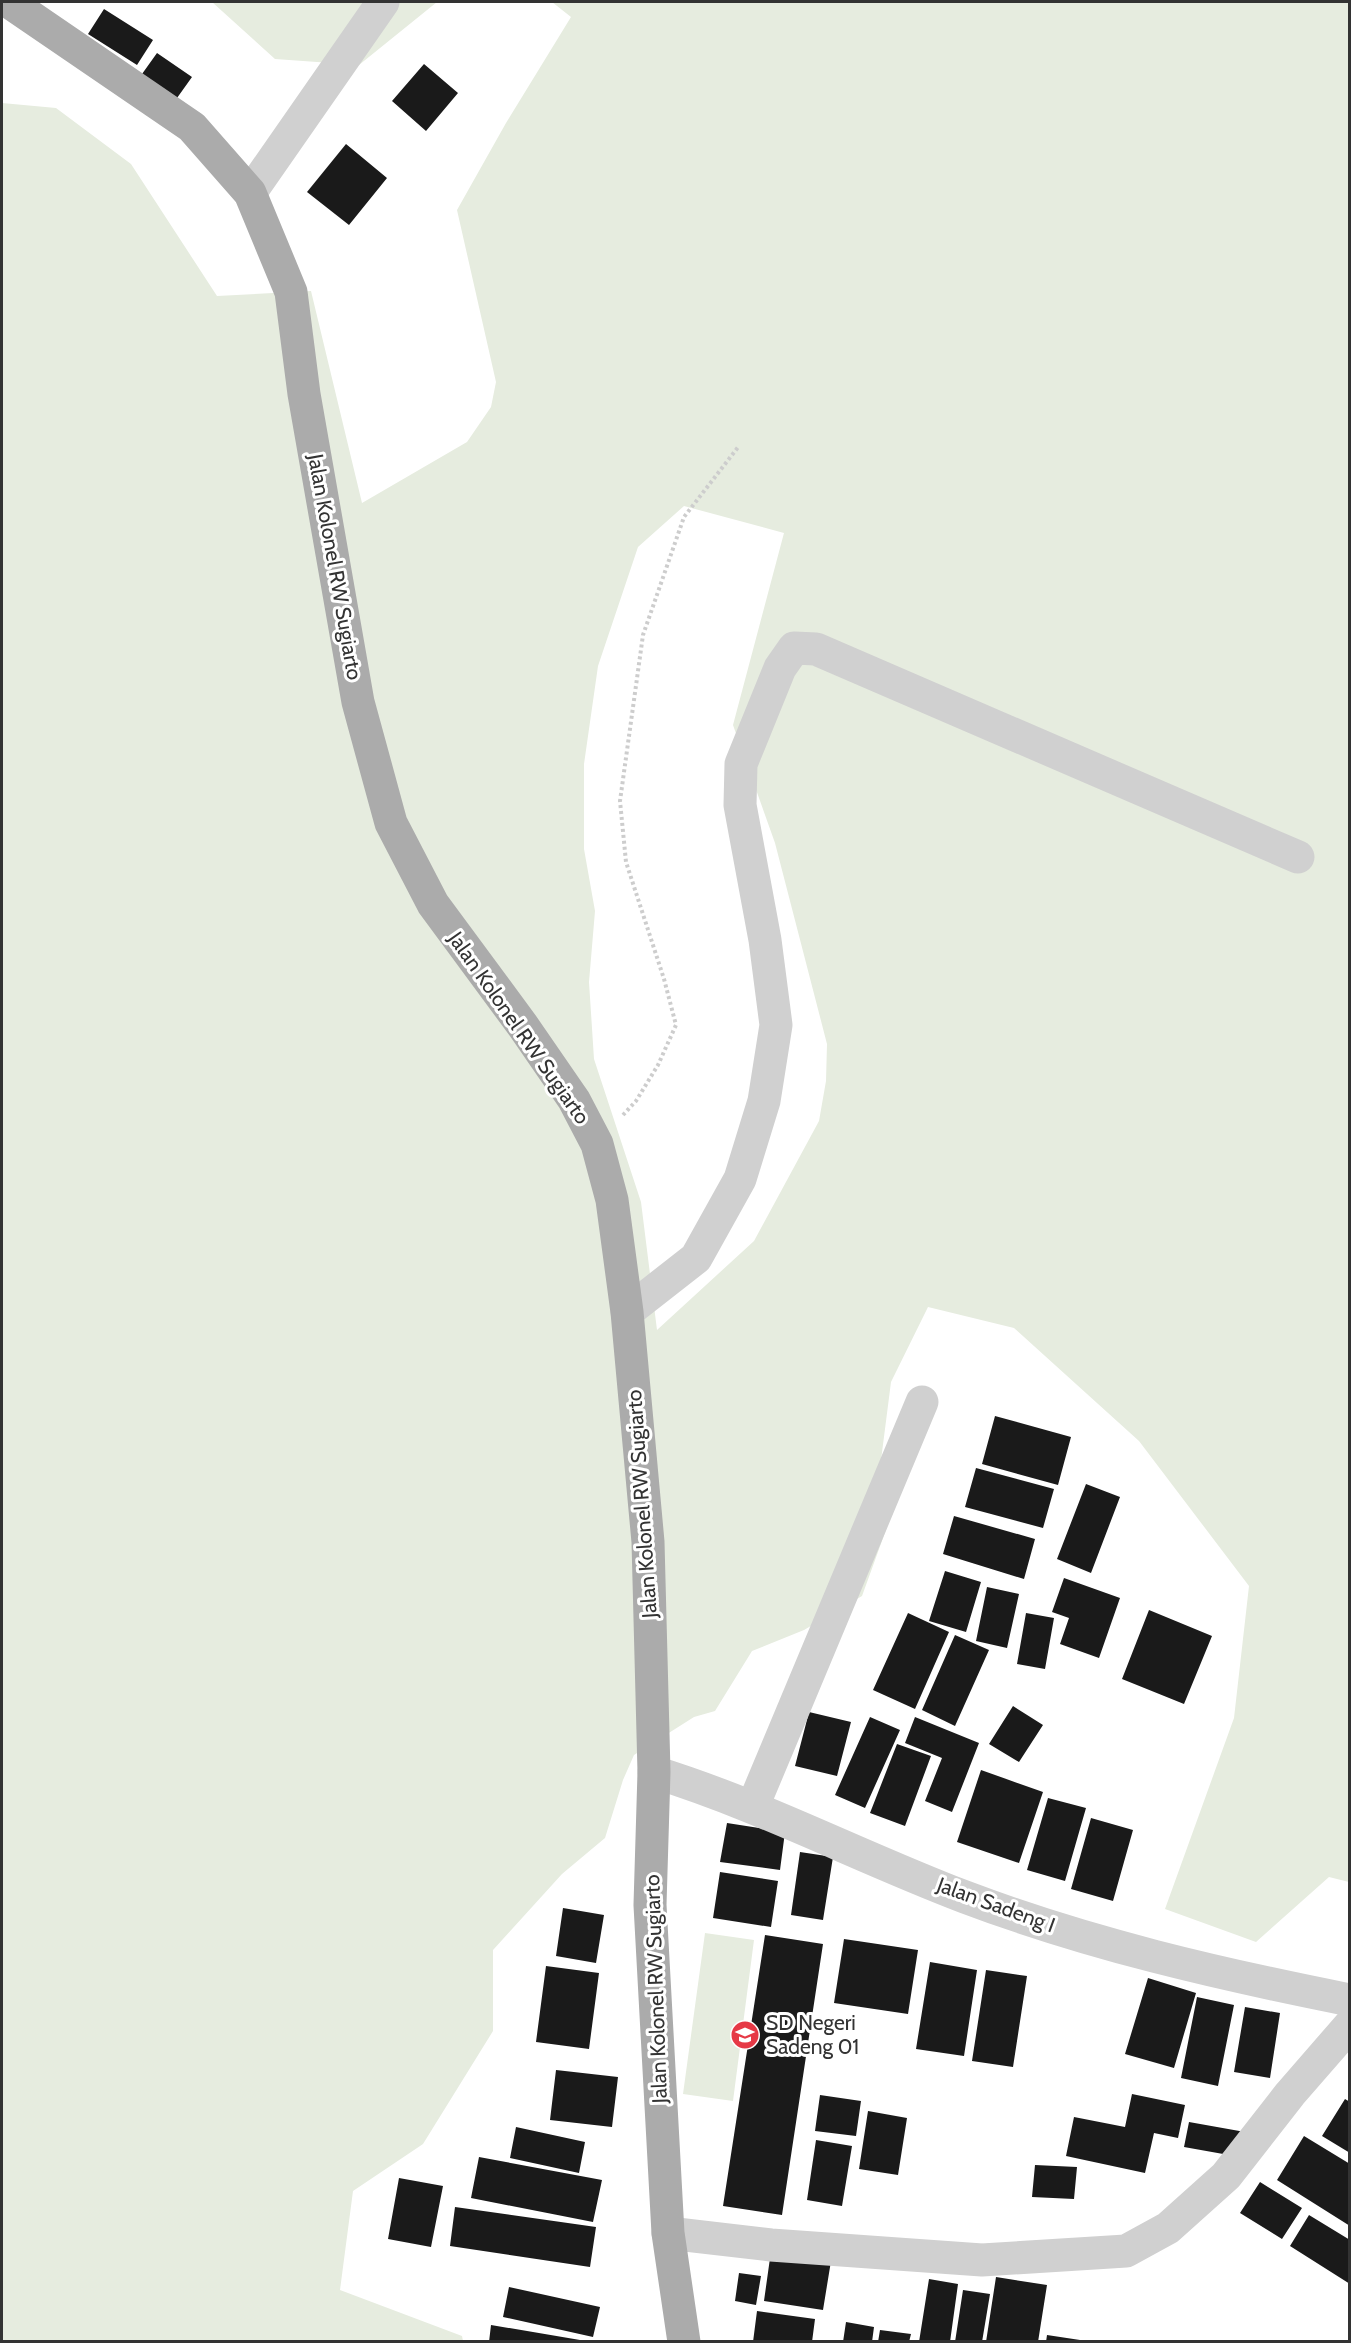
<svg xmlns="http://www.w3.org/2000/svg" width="1351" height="2343" font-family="Cabin,sans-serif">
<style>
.green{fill:#e6ecdf;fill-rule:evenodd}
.building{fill:#1a1a1a}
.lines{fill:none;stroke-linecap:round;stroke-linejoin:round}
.path{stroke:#cdcdcd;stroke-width:4;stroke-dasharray:3 3;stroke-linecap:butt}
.minor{stroke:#d0d0d0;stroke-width:33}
.major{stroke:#ababab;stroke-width:33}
.labels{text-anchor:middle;stroke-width:6;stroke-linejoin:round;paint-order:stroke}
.street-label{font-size:21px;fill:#333;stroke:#fff}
.poi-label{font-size:21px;fill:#333;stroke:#fff;text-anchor:start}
</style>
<rect width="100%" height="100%" fill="#fff"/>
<path class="green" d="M212,2H437L359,65L275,59Z
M552,2H1349V1882L1329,1877L1256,1942L1165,1909L1234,1718L1249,1586L1139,1441L1014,1328L928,1307L891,1382L880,1468L887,1527L862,1596L804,1630L752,1651L715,1711L694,1717L634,1755L623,1780L605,1838L562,1874L493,1950V2031L423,2144L353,2191L340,2290L462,2336L463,2341H2V103L56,108L131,164L217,296L311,291L362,503L467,442L491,407L496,382L457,210L506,123L571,17ZM684,506L784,533L733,725L775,843L827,1044L826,1081L819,1121L754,1241L657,1330L641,1202L594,1059L589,982L595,911L584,849V764L598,666L638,547Z
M705,1933L754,1940L733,2101L683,2094Z"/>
<path class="building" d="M104,9L153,40L137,65L88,34Z
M157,53L192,77L177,98L142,74Z
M424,64L458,93L426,131L392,101Z
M346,144L387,178L349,225L307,192Z
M995,1416L1071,1437L1058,1485L982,1464Z
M976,1468L1054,1489L1043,1528L965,1507Z
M1086,1484L1120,1497L1091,1573L1057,1559Z
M954,1516L1035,1539L1024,1579L943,1554Z
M945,1571L981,1582L966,1632L929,1621Z
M1064,1578L1120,1598L1099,1658L1060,1644L1069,1618L1052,1612Z
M987,1587L1019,1594L1007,1648L976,1641Z
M1149,1610L1212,1636L1184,1704L1122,1679Z
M908,1613L949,1632L915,1709L873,1690Z
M1026,1613L1054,1618L1045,1669L1017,1664Z
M955,1635L989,1650L955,1726L922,1710Z
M1013,1706L1043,1725L1019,1762L989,1744Z
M809,1712L851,1722L837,1776L795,1766Z
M870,1717L900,1730L865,1808L835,1795Z
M915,1717L979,1743L952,1812L925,1801L942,1758L905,1743Z
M897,1744L931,1756L905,1826L870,1813Z
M981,1770L1043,1792L1019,1863L957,1842Z
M1048,1798L1086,1808L1065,1881L1027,1870Z
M1091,1818L1133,1830L1113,1901L1071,1889Z
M727,1823L785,1832L780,1870L720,1862Z
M800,1852L833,1857L823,1920L791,1915Z
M720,1872L778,1881L771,1927L713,1918Z
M563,1908L604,1915L596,1963L556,1956Z
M765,1935L823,1944L782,2215L723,2206Z
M844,1939L918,1950L908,2014L834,2003Z
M930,1962L977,1970L964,2056L916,2049Z
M546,1966L599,1973L589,2049L536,2042Z
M986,1970L1027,1976L1013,2067L972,2061Z
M1148,1978L1196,1993L1174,2068L1125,2054Z
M1197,1997L1234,2005L1218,2086L1181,2078Z
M1245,2007L1280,2013L1270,2078L1234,2072Z
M556,2070L618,2077L612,2127L550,2120Z
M1132,2094L1185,2105L1178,2138L1154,2133L1145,2173L1066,2156L1074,2117L1125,2127Z
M820,2095L861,2101L856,2136L815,2131Z
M1345,2099L1350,2102V2153L1322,2136Z
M868,2111L907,2118L898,2175L859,2169Z
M1189,2122L1245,2132L1240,2157L1184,2147Z
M516,2127L585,2142L579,2173L510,2158Z
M1304,2136L1350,2164V2226L1277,2180Z
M816,2140L852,2146L842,2206L807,2200Z
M479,2157L602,2180L593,2222L471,2198Z
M1035,2165L1077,2167L1074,2199L1032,2197Z
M399,2178L443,2186L431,2247L388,2239Z
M1260,2182L1302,2208L1282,2239L1240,2213Z
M455,2207L596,2227L590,2267L450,2246Z
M1309,2215L1350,2240V2284L1290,2246Z
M771,2251L831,2261L823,2310L764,2301Z
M739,2273L761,2276L756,2305L735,2301Z
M996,2277L1047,2285L1038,2342H986Z
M929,2279L958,2284L950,2342H919Z
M509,2287L600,2307L593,2337L503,2317Z
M963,2290L990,2294L982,2342H955Z
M757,2311L815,2319L812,2342H753Z
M846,2322L874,2327L872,2342H843Z
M491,2325L580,2340V2342H489Z
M880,2330L911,2334L909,2342H878Z
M1047,2335L1080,2340V2342H1046Z"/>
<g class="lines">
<path class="path" d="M623,1115L636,1101L658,1065L676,1025L664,979L626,862L620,801L643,635L684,517L739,446"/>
<path class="minor" d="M250,193L383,2
M627,1312L696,1258L740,1179L764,1101L776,1025L765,940L740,805L741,764L780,668L794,648L816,649L1298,857
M654,1772C761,1805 860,1857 965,1897C1089,1944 1219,1974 1350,2000
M753,1806L922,1402
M668,2233L771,2245L982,2260L1126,2251L1168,2228L1226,2176L1290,2094L1350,2025"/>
<path class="major" d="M9,2L192,127L250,193L291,292L304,394L358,702L391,823L433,904L523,1026L574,1100L597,1144L612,1200L627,1312L648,1542L654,1772L650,1905L668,2233L684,2342"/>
</g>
<defs>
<g id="school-disc" transform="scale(1.5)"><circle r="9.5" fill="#e63946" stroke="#fff"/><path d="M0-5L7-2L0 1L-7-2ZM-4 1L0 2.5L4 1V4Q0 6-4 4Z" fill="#fff"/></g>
</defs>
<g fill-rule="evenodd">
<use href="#school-disc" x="745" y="2035"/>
</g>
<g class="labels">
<g class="street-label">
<text transform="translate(335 567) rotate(80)" y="7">Jalan Kolonel RW Sugiarto</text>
<text transform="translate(519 1028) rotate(55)" y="7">Jalan Kolonel RW Sugiarto</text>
<text transform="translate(642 1504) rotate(-94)" y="7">Jalan Kolonel RW Sugiarto</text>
<text transform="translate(996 1905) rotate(20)" y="7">Jalan Sadeng I</text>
<text transform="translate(656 1989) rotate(-92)" y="7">Jalan Kolonel RW Sugiarto</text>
</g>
<g class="poi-label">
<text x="766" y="2030">SD Negeri<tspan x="766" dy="24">Sadeng 01</tspan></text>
</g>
</g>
<rect width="1351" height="2343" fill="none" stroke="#333333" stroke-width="6"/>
</svg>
